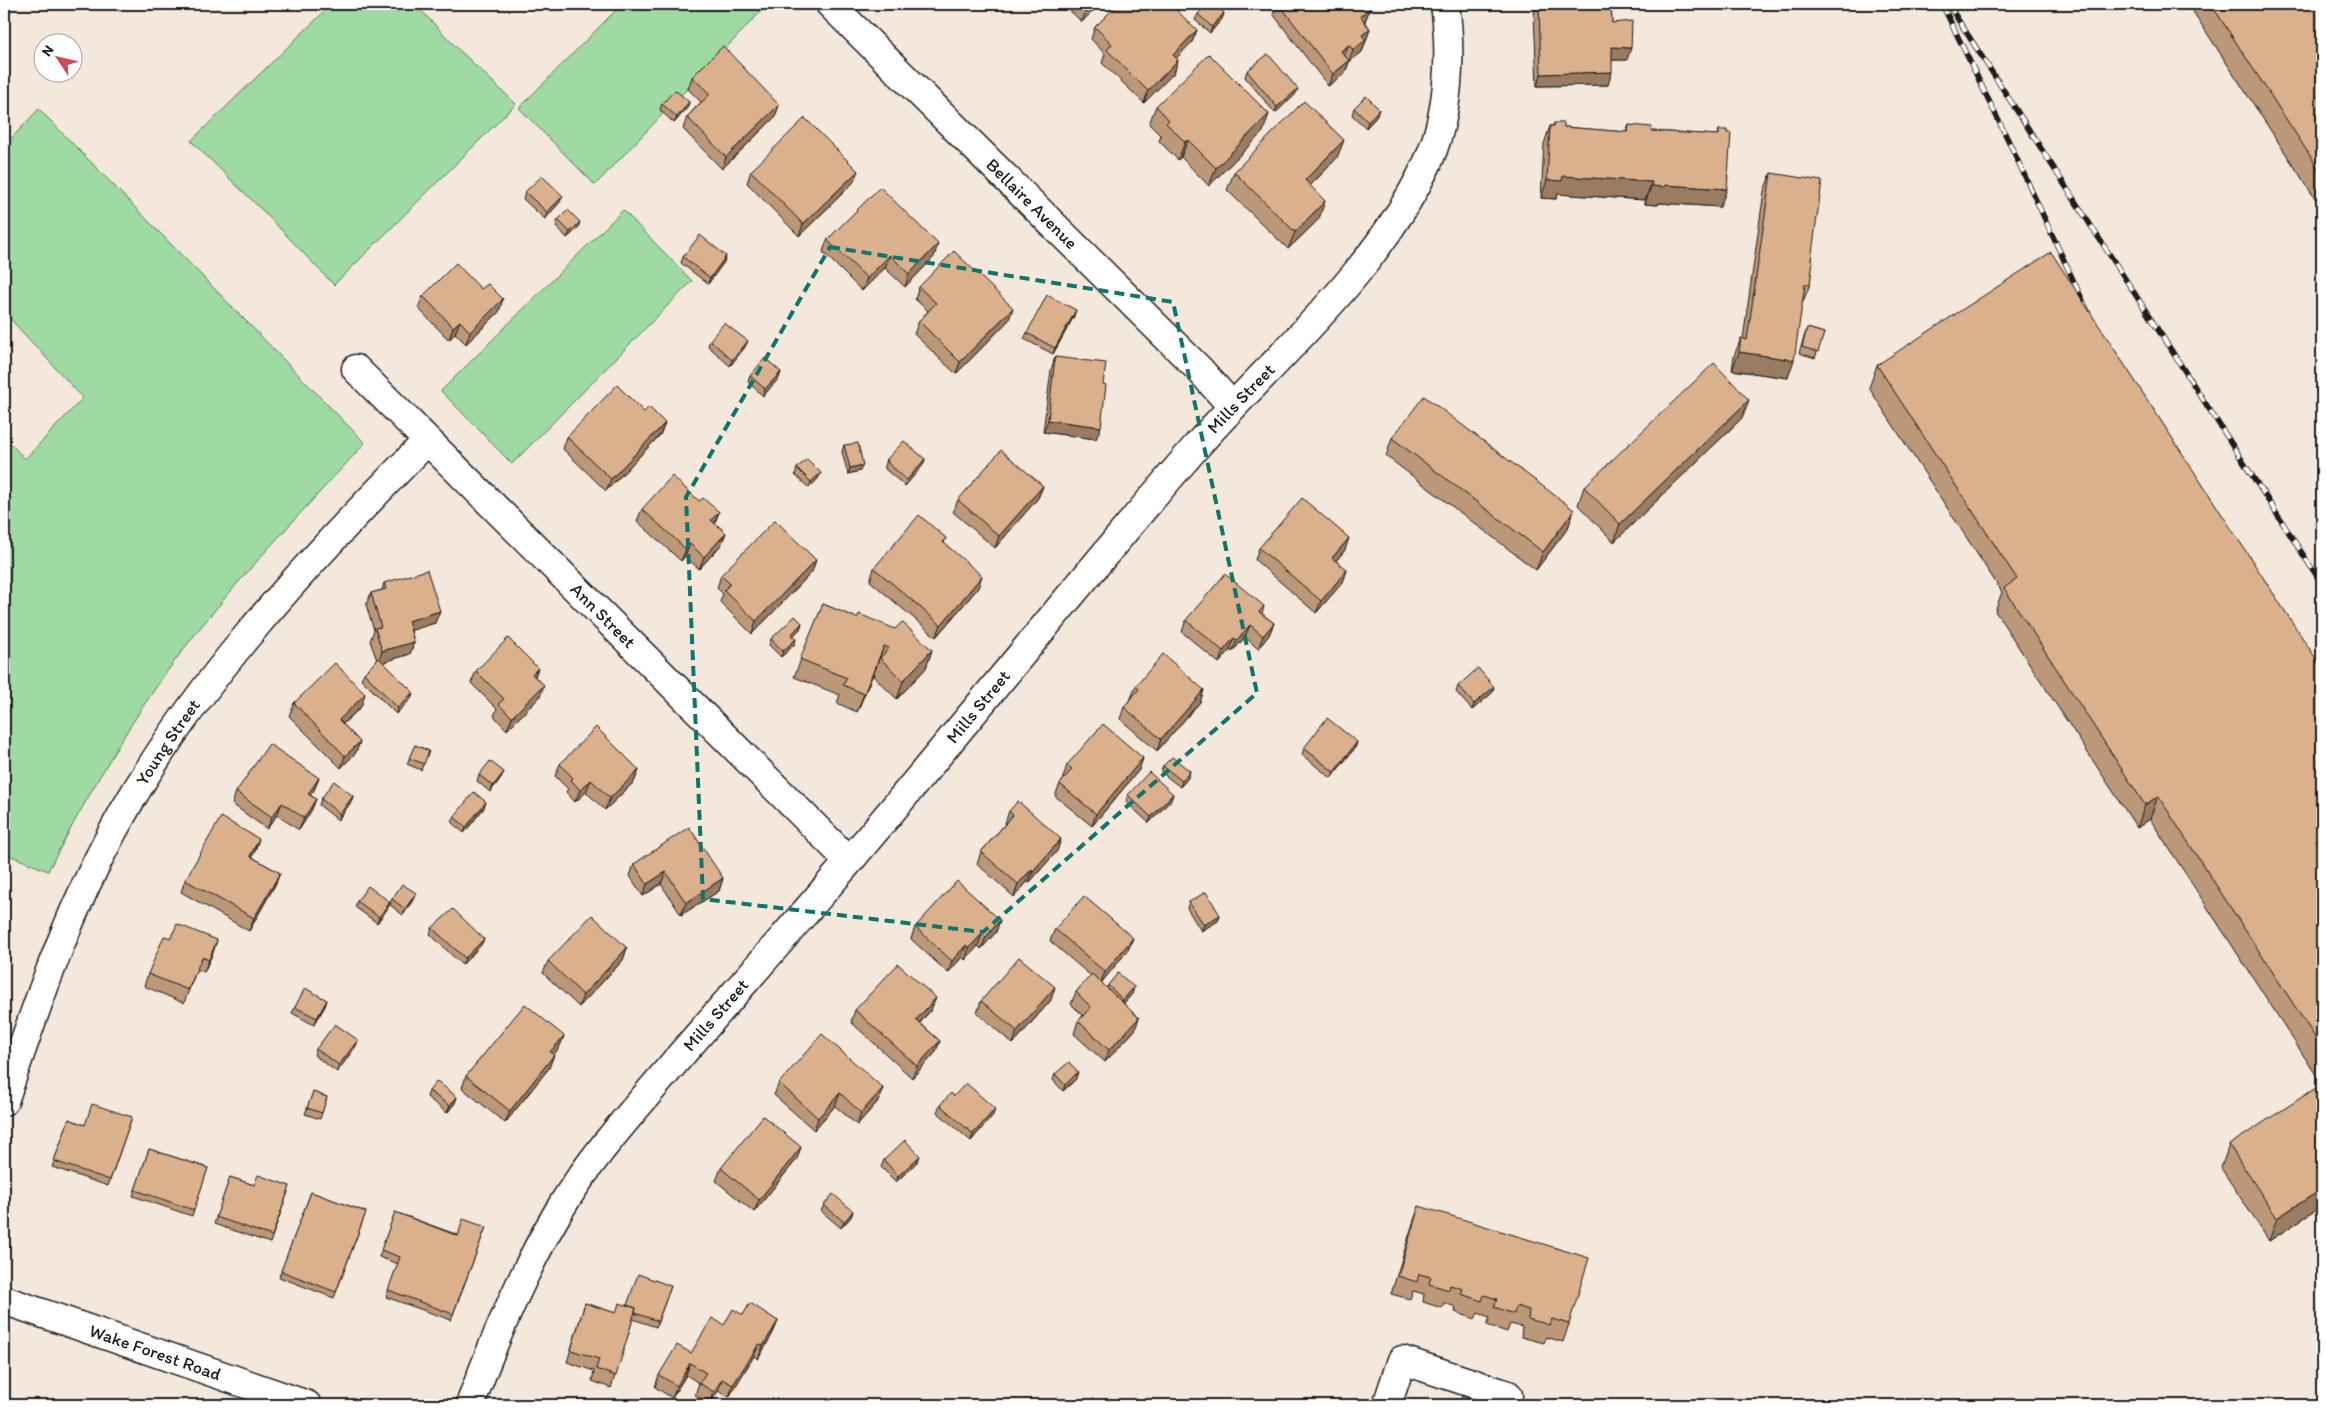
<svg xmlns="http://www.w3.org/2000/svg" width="2326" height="1409" font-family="Itim,sans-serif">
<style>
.green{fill:#9edaa1;stroke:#5d7b5e}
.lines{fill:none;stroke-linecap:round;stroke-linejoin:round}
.minor-casing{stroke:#1c1c1c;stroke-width:31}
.primary-casing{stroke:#1c1c1c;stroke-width:31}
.minor{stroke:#fff;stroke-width:28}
.primary{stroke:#fff;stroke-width:28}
.rail-casing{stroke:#1c1c1c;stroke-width:5.5}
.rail{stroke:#fff;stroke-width:4;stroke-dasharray:11;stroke-linecap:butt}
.wall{fill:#bc9778;stroke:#1c1c1c}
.shaded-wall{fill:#997b62;stroke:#1c1c1c}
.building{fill:#dbb08c;stroke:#1c1c1c}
.marked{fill:none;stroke:#0f766e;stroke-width:4;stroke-dasharray:10 6;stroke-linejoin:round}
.labels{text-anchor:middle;stroke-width:5;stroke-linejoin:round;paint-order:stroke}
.street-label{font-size:18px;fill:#1c1c1c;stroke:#fff}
</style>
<rect width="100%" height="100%" fill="#f4e7dc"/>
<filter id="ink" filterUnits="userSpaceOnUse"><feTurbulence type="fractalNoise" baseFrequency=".02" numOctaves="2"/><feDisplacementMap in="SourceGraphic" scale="10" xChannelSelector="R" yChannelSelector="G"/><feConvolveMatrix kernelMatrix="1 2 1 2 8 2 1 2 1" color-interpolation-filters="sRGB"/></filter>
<g filter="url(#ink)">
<path class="green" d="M332,4H415L455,46L516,104L334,285L265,213L191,141Z
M622,4H768L595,185L519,108Z
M39,109L365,443C303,511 238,578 182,651C130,720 88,795 48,871L4,853V437L25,459L83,398L4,312V146Z
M623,210L692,281L512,464L441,391Z"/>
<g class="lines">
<g class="minor-casing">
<g id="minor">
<path id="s1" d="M830,4L1200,370L1232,406"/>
<path id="s2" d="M356,369L849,861"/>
<path id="s3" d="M4,1101C32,1019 59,938 98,860C177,700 303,567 427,441"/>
<path id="s4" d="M470,1405C494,1340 521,1275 557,1214C590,1157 637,1107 680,1056C736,992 791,929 846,865C963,727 1076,586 1194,449C1273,359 1373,277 1426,166C1449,118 1452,57 1445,4"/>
<path d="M1387,1405L1402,1360L1508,1395"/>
</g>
</g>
<g class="primary-casing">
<g id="primary">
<path id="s5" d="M4,1300L307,1405"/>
</g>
</g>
<use href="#minor" class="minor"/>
<use href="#primary" class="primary"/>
<g class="rail-casing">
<path id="rail" d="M1942,4L2010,144L2088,312
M1948,4L2322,584"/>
</g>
<use href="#rail" class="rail"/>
</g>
<path class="wall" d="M1063,4H1100L1082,22Z
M1277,4H1366L1370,9L1365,21L1370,29L1362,52L1349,62L1345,73L1328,86L1273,14Z
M1537,4H1611L1612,23L1627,60H1612L1608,85L1537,86L1534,13Z
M2188,4H2322V209Z
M1224,13L1222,19L1210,33L1195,20L1198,14Z
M1095,27L1197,30L1192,42L1176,58L1178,60L1174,73L1144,103L1102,63L1105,54L1091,39Z
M1247,71L1295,95L1275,113L1245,77Z
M692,77L779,105L775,117L722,169L683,129L687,117L701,102L688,89Z
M689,102L687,108L674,123L660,110L662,104Z
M1156,106L1263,132L1209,186L1181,157L1178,160L1159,141L1161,136L1149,124Z
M1354,108L1377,116L1366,128L1352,115Z
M1554,123L1564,127L1626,132L1629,125L1651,131L1717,135L1719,130L1720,207L1659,203L1658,205L1645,204V200L1558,194L1556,199L1541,198L1544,144L1550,126H1553Z
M1337,158L1310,186L1319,219L1288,249L1227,190L1234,172Z
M751,171L853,183L799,236L747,183Z
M1771,173L1811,260L1810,284L1803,302H1802L1788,378L1732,370L1734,356L1741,338L1743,339L1764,191Z
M525,192L560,202L545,219L523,199Z
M558,220L578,228L567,238L556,226Z
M827,240L934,257L905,287L885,268L862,291L823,252Z
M726,256L724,262L708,284L681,263L683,257Z
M919,287L1009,320L956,374L914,334L919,321L928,311L915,299Z
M423,296L499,312L466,344L455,333L449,340L418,308Z
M1074,316L1053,354L1024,339L1027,333Z
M1807,328L1824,333L1815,358L1799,353Z
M710,340L745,347L730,366L708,346Z
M1055,357L1103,384L1096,439L1043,432L1051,370Z
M1877,365L2322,668V1084L2150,819L2137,828L1995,611L2002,592L1869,388Z
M781,372L779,378L763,396L748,382L750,376Z
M644,412L665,423L660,435L606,491L563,449L567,437Z
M1742,418L1614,542L1578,505L1584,487Z
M1392,438L1574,510L1568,528L1536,570L1386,456Z
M844,445L860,471L848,474L842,452Z
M887,459H925L923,465L905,486L885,469V466Z
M797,468L818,479L809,488L795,475Z
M1043,486L1038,498L995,548L953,512L958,500Z
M699,501L719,512L715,523L726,533L721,545L699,569L685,556L681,561L637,521L642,509Z
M946,538L944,543L978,588L936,637L870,581L874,568Z
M1259,548L1345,550L1336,561L1347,570L1343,582L1316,613L1255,560Z
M812,572L752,634L720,602L723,594L717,588L721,575Z
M384,583L435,623L411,630L414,642L410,654L383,662L413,692L411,699L396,714L361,679L364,673L377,660L370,641L374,630L366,605L371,593L382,590Z
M823,604L932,650L926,668L897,699L873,676L877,665L857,712L837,703L840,695L794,677Z
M1264,606L1262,614L1274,623L1269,635L1258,649L1245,637L1232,652L1230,650L1219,663L1182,632L1186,620Z
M802,623L800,629L793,636L796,639L794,645L781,657L769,645L771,639Z
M538,668L535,676L540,697L507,730L494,716L497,709L471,683L476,671Z
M1136,686L1204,690L1200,702L1157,751L1120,719L1124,707L1131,698Z
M1458,686L1494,687L1492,693L1472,710L1456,692Z
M294,703L361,707L343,724L360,742L355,754L341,768L289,716Z
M1357,742L1355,748L1331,778L1302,755L1304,748Z
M415,745L429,751L421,770L407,764Z
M1143,758L1139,770L1092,826L1055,796L1060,784L1064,779L1063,778L1067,765Z
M560,764L639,770L634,782L605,810L586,792L575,802L566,792L568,789L555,776Z
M1163,766L1188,778L1180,787L1161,772Z
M479,775L501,778L490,792L477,781Z
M319,778L314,790L310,795L316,799L311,811L299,830L277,815L267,829L232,804L236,792Z
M1173,794L1171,800L1149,823L1126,802L1128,795Z
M353,796L351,802L338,820L319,805L321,799Z
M484,808L464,833L452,823L454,817Z
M1009,811L1061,839L1057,851L1029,883L1027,882L1014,897L977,864L981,852L1005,824V823Z
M255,851L252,857L280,873L275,885L249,931L181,892L185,880Z
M634,864L723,878L719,891L681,915L661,884L643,896L630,876Z
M392,899L413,900L403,915L390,905Z
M357,901L388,908L377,923L355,907Z
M1189,902L1220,915L1218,921L1201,931L1187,908Z
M1000,920L996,932L981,949L978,946L965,960L962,957L948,973L911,939L915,927Z
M432,928L484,939L481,945L462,965L430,934Z
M1055,929L1133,938L1128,950L1101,983L1107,988L1108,985L1134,987L1132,994L1124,1003L1135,1030L1105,1062L1074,1034L1078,1021L1083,1016L1071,1004L1076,992L1091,976L1050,941Z
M171,938L217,940L204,972L197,969L184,1003L144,986L148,974Z
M627,948L623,960L579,1007L543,973L548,961Z
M327,1000L325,1006L314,1025L292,1013L295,1007Z
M1051,1000L1013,1044L977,1013L981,1001Z
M855,1010H931L920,1023L940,1041L935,1053L912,1078L851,1022Z
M564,1036L559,1048L553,1055L549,1068L505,1123L462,1088L466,1076Z
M358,1040L356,1046L337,1072L314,1055L316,1049Z
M1055,1074L1076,1079L1063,1091L1053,1080Z
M779,1083L883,1088L879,1100L857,1125L835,1106L814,1130L774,1095Z
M429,1091L457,1097L455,1103L447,1113L427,1097Z
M313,1092L327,1097L320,1119L305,1114Z
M954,1096L995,1109L993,1115L971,1141L937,1112L940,1105Z
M132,1117L108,1186L52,1167L69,1119L84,1125Z
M2229,1145L2322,1206L2269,1241L2221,1168Z
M149,1149L208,1168L192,1216L133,1196Z
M920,1156L917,1162L896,1182L881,1167L884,1160Z
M797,1159L754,1212L716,1181L721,1168Z
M230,1177L254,1185L290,1186L270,1243L214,1224Z
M311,1192L366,1212L334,1298L279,1277Z
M824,1205L853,1211L851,1217L841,1228L821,1211Z
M1419,1206L1569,1324L1563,1342L1546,1337L1544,1343L1521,1337L1522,1327L1510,1324L1507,1332L1487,1325L1490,1317L1478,1313L1475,1319L1455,1312L1456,1307L1444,1303L1442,1308L1423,1302L1424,1294L1413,1291L1410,1299L1391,1294L1413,1223Z
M395,1212L458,1235L486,1227L451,1320L386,1297L398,1264L379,1257Z
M671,1286L656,1327L633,1319L611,1388L592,1381L594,1371L567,1362L585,1303L615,1313L627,1305Z
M743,1315L778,1321L773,1333L758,1359L754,1356L729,1397L718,1391L710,1404L695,1395L699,1383L686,1375L672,1398L655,1387L659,1375L691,1353L724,1325Z"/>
<path class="shaded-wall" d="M1093,4H1100L1082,22L1086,10Z
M1370,9L1365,21L1356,28L1360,16Z
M1224,13L1222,19L1210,33L1212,27Z
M1370,29L1362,52L1349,62L1345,73L1328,86L1333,74L1349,61L1353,50L1362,35Z
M1197,30L1192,42L1168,67L1173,55Z
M1349,45L1344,57L1341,51Z
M1612,47L1631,48L1627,60H1607Z
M1178,60L1174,73L1144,103L1148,91Z
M1612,72L1608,85L1537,86L1541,74Z
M1298,89L1295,95L1275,113L1277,107Z
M689,102L687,108L674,123L677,117Z
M779,105L775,117L722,169L726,157Z
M1379,109L1377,116L1366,128L1368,122Z
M1269,114L1263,132L1209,186L1216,168Z
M1188,140L1181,157L1178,160L1185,142Z
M1344,140L1337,158L1298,198L1305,180Z
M858,171L853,183L799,236L803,224Z
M1563,176L1652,182L1645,200L1558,194L1556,199L1541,198L1547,180Z
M1665,185L1727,189L1720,207L1659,203L1658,205L1645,204L1651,186Z
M563,196L560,202L545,219L547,212Z
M1325,201L1319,219L1288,249L1295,232Z
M580,222L578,228L567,238L570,232Z
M938,244L934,257L905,287L909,274Z
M890,255L885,268L862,291L867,278Z
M726,256L724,262L708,284L710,278Z
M503,299L499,312L466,344L470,332Z
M1013,308L1009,320L956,374L960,362Z
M1076,310L1074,316L1053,354L1055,348Z
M460,321L455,333L449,340L453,327Z
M748,341L745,347L730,366L732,360Z
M1739,352L1794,360L1788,378L1732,370Z
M781,372L779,378L763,396L765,389Z
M1749,400L1742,418L1614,542L1620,524Z
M1048,420L1101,427L1096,439L1043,432Z
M665,423L660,435L606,491L611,479Z
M925,459L923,465L905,486L907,480Z
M863,465L860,471L848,474L850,468Z
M821,473L818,479L809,488L811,482Z
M1043,486L1038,498L995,548L999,536Z
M1574,510L1568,528L1536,570L1543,552Z
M719,512L714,524L711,520Z
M726,533L721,545L699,569L704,557Z
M1349,538L1345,550L1328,570L1332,558Z
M690,544L685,556L681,561L686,549Z
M816,560L812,572L752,634L756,621Z
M1347,570L1343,582L1316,613L1321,601Z
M982,576L978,588L936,637L941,625Z
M440,611L435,623L403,633L408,621Z
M802,623L800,629L789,641L791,635Z
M1274,623L1269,635L1258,649L1263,636Z
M1250,625L1245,637L1232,652L1237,640Z
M1234,638L1230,650L1219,663L1223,651Z
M796,639L794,645L781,657L783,651Z
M414,642L410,654L378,664L382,651Z
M884,646L877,664L857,712L864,694Z
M932,650L926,668L897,699L903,681Z
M538,668L533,681L532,674Z
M544,685L540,697L507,730L512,717Z
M1494,687L1492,693L1472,710L1474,704Z
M1204,690L1200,702L1157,751L1161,739Z
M413,692L411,699L396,714L398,708Z
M365,694L361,707L334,732L339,720Z
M360,742L355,754L341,768L345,756Z
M1357,742L1355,748L1331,778L1334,772Z
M1143,758L1139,770L1092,826L1096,814Z
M639,770L634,782L605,810L610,798Z
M1190,771L1188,778L1180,787L1182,781Z
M504,772L501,778L490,792L493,786Z
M319,778L314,790L303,806L308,794Z
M591,780L586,792L575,802L580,790Z
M1173,794L1171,800L1149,823L1151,817Z
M353,796L351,802L338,820L340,814Z
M2158,796L2150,819L2137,828L2145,805Z
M316,799L311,811L299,830L304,818Z
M486,802L484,808L464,833L466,827Z
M282,803L277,815L267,829L272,817Z
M259,839L255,851L246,868L250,856Z
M1061,839L1057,851L1029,883L1033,871Z
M1032,869L1027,882L1014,897L1018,884Z
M666,872L661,884L643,896L647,884Z
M280,873L275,885L249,931L254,918Z
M723,878L719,891L681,915L686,903Z
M416,893L413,900L403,915L405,909Z
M390,902L388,908L377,923L379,917Z
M1220,915L1218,921L1201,931L1204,925Z
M1000,920L996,932L981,949L986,937Z
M982,934L978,946L965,960L969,948Z
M1133,938L1128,950L1100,984L1105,972Z
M484,939L481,945L462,965L465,958Z
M217,940L213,953L204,972L209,960Z
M966,945L962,957L948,973L952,961Z
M627,948L623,960L579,1007L583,995Z
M1055,987L1051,1000L1013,1044L1017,1031Z
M1134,987L1132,994L1121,1006L1123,1000Z
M936,998L931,1010L911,1032L916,1020Z
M327,1000L325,1006L314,1025L317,1018Z
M1139,1018L1135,1030L1105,1062L1109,1050Z
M564,1036L559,1048L546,1064L550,1052Z
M358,1040L356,1046L337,1072L339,1065Z
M940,1041L935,1053L912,1078L917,1066Z
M554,1055L549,1068L505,1123L510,1111Z
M1078,1072L1076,1079L1063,1091L1065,1085Z
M883,1088L879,1100L857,1125L861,1113Z
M840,1093L835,1106L814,1130L818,1118Z
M457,1097L455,1103L447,1113L450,1106Z
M995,1109L993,1115L971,1141L973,1134Z
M801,1147L797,1159L754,1212L759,1200Z
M920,1156L917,1162L896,1182L898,1176Z
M2322,1189V1206L2269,1241L2277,1218Z
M853,1211L851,1217L841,1228L844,1222Z
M778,1321L773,1333L758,1359L763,1346Z
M759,1344L754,1356L729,1397L733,1385Z
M690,1363L686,1375L672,1398L677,1386Z
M722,1379L718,1391L710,1404L714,1392Z"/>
<path class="building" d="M1080,4H1093L1086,10Z
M1118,4H1170L1197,30L1173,55L1178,60L1148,91L1107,50L1112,44L1095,27Z
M1207,4H1214L1224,13L1212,27L1198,14Z
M1279,4H1366L1370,9L1360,16L1370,29L1362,35L1366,40L1353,50L1349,45L1341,51L1349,61L1333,74Z
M1539,4H1611L1612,23L1632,21L1631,48L1612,47V72L1541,74Z
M2211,4H2322V174Z
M723,46L779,105L726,157L687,117L710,94L692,77Z
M1209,54L1269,114L1216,168L1188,140L1185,142L1166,123L1169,120L1156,106Z
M1268,54L1298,89L1277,107L1247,71Z
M675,90L689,102L677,117L662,104Z
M1366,96L1379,109L1368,122L1354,108Z
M1304,101L1344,140L1305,180L1325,201L1295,232L1234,172Z
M805,118L858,171L803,224L751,171Z
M1554,123H1564V127L1628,132L1629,125L1652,127L1651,131L1719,135V130H1727V133H1731L1727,189L1665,185V187L1651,186L1652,182L1563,176L1562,181L1547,180L1550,126H1554Z
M1771,173L1822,181L1811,260L1813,261L1810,284H1805L1794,360L1739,352L1741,338L1747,340Z
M542,176L563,196L547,212L525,192Z
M880,187L938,244L909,274L890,255L867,278L827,240Z
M568,210L580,222L570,232L558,220Z
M700,235L726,256L710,278L683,257Z
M954,251L1013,308L960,362L919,321L936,303L919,287Z
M2051,252L2322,668V1048L2158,796L2145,805L2004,588L2017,579L1877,365Z
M456,263L481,289L488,284L503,299L470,332L460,321L453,327L423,296Z
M1047,295L1076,310L1055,348L1027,333Z
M724,323L748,341L732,360L710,340Z
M1807,328L1824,333L1818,352L1802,347Z
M1055,357L1106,363L1103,384L1106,385L1101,427L1048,420Z
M765,358L781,372L765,389L750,376Z
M1714,363L1749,400L1620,524L1584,487Z
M617,385L644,412L649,407L665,423L611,479L567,437Z
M1424,396L1574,510L1543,552L1392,438Z
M904,441L925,459L907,480L888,463L887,459Z
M858,443L863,465L850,468L844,445Z
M1001,450L1043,486L999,536L958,500Z
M807,459L821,473L811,482L797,468Z
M672,476L699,501L703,498L719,512L711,520L726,533L704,557L690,544L686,549L642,509Z
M1302,498L1349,538L1332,558L1347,570L1321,601L1259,548Z
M919,515L946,538L943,542L982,576L941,625L874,568Z
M775,520L816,560L756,621L724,590L730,584L721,575Z
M427,570L440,611L408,621L414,642L382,651L375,628L381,627L371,593L386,589L384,583Z
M1225,574L1264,606L1259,612L1274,623L1263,636L1250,625L1237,640L1234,638L1223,651L1186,620Z
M823,604L857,618L859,614L895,629L902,622L932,650L903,681L880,658L889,648L884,646L864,694L843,685L847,678L800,659Z
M795,616L802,623L791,635L796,639L783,651L771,639Z
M508,638L538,668L532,674L544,685L512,717L498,704L504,699L476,671Z
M1163,654L1204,690L1161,739L1124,707L1139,689L1136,686Z
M379,658L413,692L398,708L364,673Z
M335,663L365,694L339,720L360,742L345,756L294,703Z
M1478,668L1494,687L1474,704L1458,686Z
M1327,718L1357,742L1334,772L1304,748Z
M1103,724L1143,758L1096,814L1060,784L1072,769L1067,765Z
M596,727L639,770L610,798L591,780L580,790L571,780L573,778L560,764Z
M269,744L319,778L308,794L316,799L304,818L282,803L272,817L236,792Z
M415,745L429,751L424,764L409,758Z
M1172,757L1190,771L1182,781L1163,766Z
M490,761L504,772L493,786L479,775Z
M1149,772L1173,794L1151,817L1128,795Z
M334,781L353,796L340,814L321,799Z
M474,792L486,802L466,827L454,817Z
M1018,801L1061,839L1033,871L1032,869L1018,884L981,852L1013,815L1009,811Z
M221,817L259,839L250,856L280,873L254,918L185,880Z
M689,827L723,878L686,903L666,872L647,884L634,864Z
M957,881L1000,920L986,937L982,934L969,948L966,945L952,961L915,927Z
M402,884L416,893L405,909L392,899Z
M368,886L390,902L379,917L357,901Z
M1206,892L1220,915L1204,925L1189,902Z
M1084,896L1133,938L1105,972L1055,929Z
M453,909L484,939L465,958L432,928Z
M592,915L627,948L583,995L548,961Z
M177,924L217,940L209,960L202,957L188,990L148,974L164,936L171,938Z
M1019,957L1055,987L1017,1031L981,1001Z
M898,964L936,998L916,1020L940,1041L917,1066L855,1010Z
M1118,973L1134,987L1123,1000L1108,985Z
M1092,974L1139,1018L1109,1050L1078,1021L1091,1007L1076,992Z
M305,988L327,1000L317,1018L295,1007Z
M525,1004L564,1036L550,1052L554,1055L510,1111L466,1076Z
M335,1024L358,1040L339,1065L316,1049Z
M822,1034L883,1088L861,1113L840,1093L818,1118L779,1083Z
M1069,1062L1078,1072L1065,1085L1055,1074Z
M437,1081L457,1097L450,1106L429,1091Z
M966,1083L995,1109L973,1134L940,1105L951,1093L954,1096Z
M2322,1084V1189L2277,1218L2229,1145Z
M313,1092L327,1097L322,1113L307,1108Z
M92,1104L132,1117L110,1180L54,1161L69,1119L85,1125Z
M763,1116L801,1147L759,1200L721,1168Z
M905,1140L920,1156L898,1176L884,1160Z
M149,1149L208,1168L194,1210L135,1190Z
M258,1175L290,1186L272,1236L216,1217L230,1177L254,1185Z
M311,1192L366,1212L336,1292L281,1271Z
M833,1194L853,1211L844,1222L824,1205Z
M1419,1206L1589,1258L1569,1324L1552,1319L1550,1325L1528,1319L1529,1310L1516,1306L1514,1314L1494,1307L1497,1299L1484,1295L1482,1301L1461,1294L1463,1289L1450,1285L1449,1290L1429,1284L1431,1277L1419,1274L1417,1282L1398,1276Z
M395,1212L458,1236L463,1219L486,1227L453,1314L388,1290L400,1257L381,1250Z
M638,1274L671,1286L658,1321L635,1313L636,1308L627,1305Z
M585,1303L616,1313L619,1303L636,1308L616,1376L596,1369L599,1359L571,1350Z
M750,1303L778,1321L763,1346L759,1344L733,1385L722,1379L714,1392L699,1383L706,1373L690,1363L677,1386L659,1375L677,1345L691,1353L712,1318L724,1325L733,1309L743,1315Z
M1462,1396L1490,1405H1459Z"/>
</g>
<path class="marked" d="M830,247L1173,302L1257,693L983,932L703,899L686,497Z"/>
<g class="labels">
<g class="street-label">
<text dy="6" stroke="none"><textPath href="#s1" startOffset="284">Bellaire Avenue</textPath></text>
<text dy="6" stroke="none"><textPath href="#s4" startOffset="1275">Mills Street</textPath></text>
<text dy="6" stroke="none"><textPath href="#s2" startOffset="349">Ann Street</textPath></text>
<text dy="6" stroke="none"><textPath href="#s4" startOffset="870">Mills Street</textPath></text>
<text dy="6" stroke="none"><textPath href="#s3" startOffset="396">Young Street</textPath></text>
<text dy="6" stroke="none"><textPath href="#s4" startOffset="465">Mills Street</textPath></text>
<text dy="6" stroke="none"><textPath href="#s5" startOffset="160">Wake Forest Road</textPath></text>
</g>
</g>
<rect width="2326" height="1409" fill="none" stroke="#fff" stroke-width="20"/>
<rect x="10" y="10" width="2306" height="1389" fill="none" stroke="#1c1c1c" stroke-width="2" filter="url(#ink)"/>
<g transform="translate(58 58) rotate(305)"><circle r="24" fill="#ffffff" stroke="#a4a4a4"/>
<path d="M0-4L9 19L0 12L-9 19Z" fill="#d1495b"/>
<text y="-8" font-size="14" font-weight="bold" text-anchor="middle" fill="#1c1c1c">N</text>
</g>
</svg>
